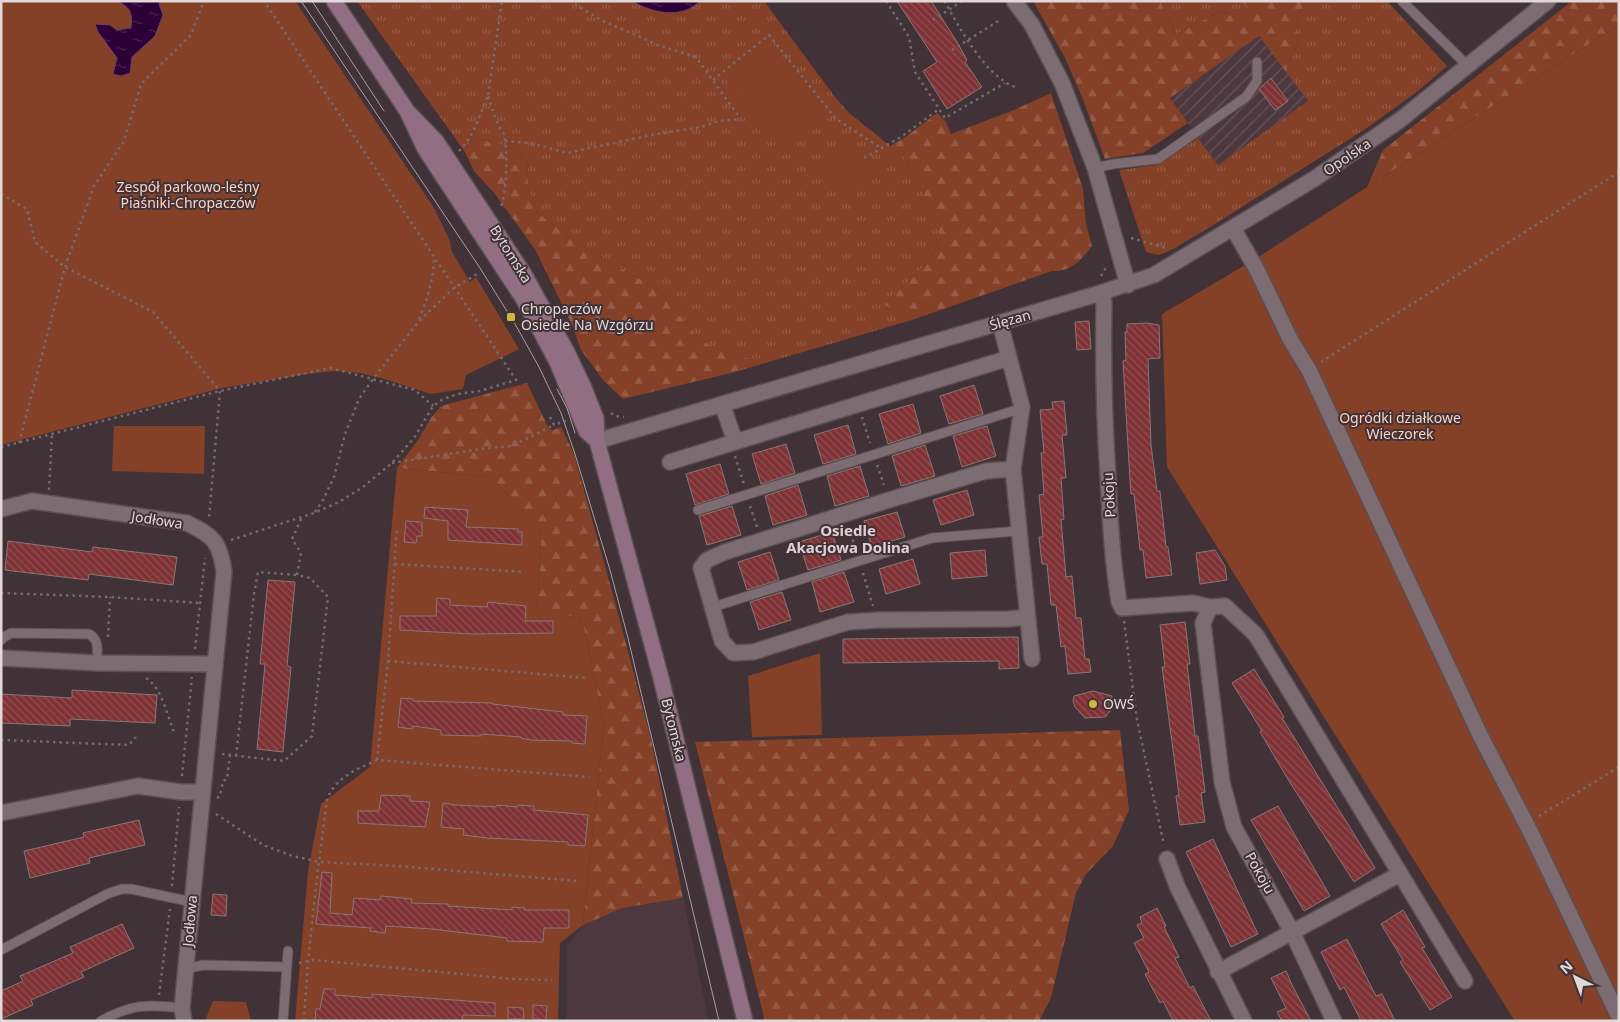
<svg xmlns="http://www.w3.org/2000/svg" width="1620" height="1022" font-family="'Noto Sans',sans-serif">
<style>
.built{fill:#4d383f}
.industrial{fill:url(#industrial-furrows)}
.grass{fill:url(#grass-tufts)}
.forest{fill:url(#forest-firs)}
.green{fill:#854028}
.water{fill:url(#water-ripples);stroke:#634169}
.building{fill:url(#building-back-hatch);stroke:#877}
.lines{fill:none;stroke-linecap:round;stroke-linejoin:round}
.service-casing{stroke:#5a4f52;stroke-width:11}
.minor-casing{stroke:#5a4f52;stroke-width:18}
.secondary-casing{stroke:#5a4f52;stroke-width:18}
.path{stroke:#766a6d;stroke-width:2.5;stroke-dasharray:2.5 4;stroke-linecap:butt}
.service{stroke:#7d6c71;stroke-width:9}
.minor{stroke:#7d6c71;stroke-width:15}
.secondary{stroke:#916e82;stroke-width:15}
.tram{stroke:#a99ea1;stroke-width:1}
.poi-dot{fill:#cdb938;stroke:#403236;stroke-width:2}
.labels{text-anchor:middle;stroke-width:4;stroke-linejoin:round;paint-order:stroke}
.street-label{font-size:14px;fill:#e1d8da;stroke:#403236}
.park-label{font-size:14px;fill:#fed1c2;stroke:#403236}
.poi-label{font-size:14px;fill:#e1d8da;stroke:#403236;text-anchor:start}
.neighbourhood-label{font-size:15px;font-weight:bold;fill:#e1cfd4;stroke:#403236}
</style>
<defs>
<pattern id="industrial-furrows" width="10" height="10" patternUnits="userSpaceOnUse" patternTransform="scale(1.25)"><rect width="10" height="10" fill="#4d383f"/><path d="M-1 1l2-2M0 10L10 0M9 11l2-2" fill="none" stroke="#66545a"/></pattern>
<pattern id="grass-tufts" width="24" height="20" patternUnits="userSpaceOnUse" patternTransform="scale(1.25)"><rect width="24" height="20" fill="#854028"/><path d="M3 7l-1-3M5 7V3M7 7l1-3M15 17l-1-3M17 17v-4M19 17l1-3" fill="none" stroke="#965b47"/></pattern>
<pattern id="forest-firs" width="22" height="20" patternUnits="userSpaceOnUse" patternTransform="scale(1.25)"><rect width="22" height="20" fill="#854028"/><path d="M5 1l3.5 6h-7zM16 11l3.5 6h-7z" fill="#965b47"/></pattern>
<pattern id="water-ripples" width="26" height="14" patternUnits="userSpaceOnUse" patternTransform="scale(1.25)"><rect width="26" height="14" fill="#2d0038"/><path d="M2 4q2-2 4 0t4 0M15 11q2-2 4 0t4 0" fill="none" stroke="#4b2454"/></pattern>
<pattern id="building-back-hatch" width="6" height="6" patternUnits="userSpaceOnUse" patternTransform="scale(1.25)"><rect width="6" height="6" fill="#7f3236"/><path d="M-1 5l2 2M0 0l6 6M5-1l2 2" fill="none" stroke="#914f52"/></pattern>
</defs>
<rect width="100%" height="100%" fill="#403236"/>
<path class="built" d="M683,898L709,1021H566L567,946L583,925L622,908Z"/>
<path class="industrial" d="M1259,36L1308,101L1218,165L1170,98Z"/>
<path class="grass" d="M357,1H764L835,97L849,113L904,157L923,193L941,239L928,262L884,305L912,320L735,372L753,360L721,351L700,340L657,289L577,243L537,212L528,187L527,159L509,147L472,137L465,152Z
M1160,1H1242L1251,13L1240,22L1223,10L1176,34Z
M1310,1H1387L1447,66L1418,91L1367,128L1210,227L1173,249L1159,255L1146,252L1119,170L1156,165L1198,138L1218,165L1308,101L1286,72L1298,43L1297,14Z"/>
<path class="forest" d="M1033,1H1160L1176,34L1223,10L1240,22L1250,13L1242,1H1310L1297,14L1298,43L1286,72L1259,36L1170,98L1188,123L1143,153L1105,159L1082,97L1065,58Z
M1572,1H1619V25L1367,187L1383,150Z
M1051,93L1083,189L1086,224L1092,246C1080,261 1072,272 1052,271L912,320L884,305L928,262L941,239L923,193L904,157L890,146L904,138L937,113L946,122L951,134L1014,110Z
M472,137L509,147L527,159L528,187L537,212L577,243L657,289L700,340L721,351L754,360L735,372L623,399L604,381L581,350L572,325L536,251L495,194L474,171L465,152Z
M527,383L549,429L553,430L561,427L574,454L615,602L651,739L683,898L622,908L583,925L604,724L585,632L579,617L537,614L541,540L537,526L490,477L397,468L418,440L431,418L441,406Z
M1120,730L1129,810L1113,846L1086,874L1076,893L1051,998L1039,1021H765L695,742Z"/>
<path class="green" d="M1,1H295L434,208L450,241L451,250L470,282L476,277L519,349L466,375L463,389L431,394L381,378L360,373L335,371L308,374L222,388L1,445Z
M1619,25V1021H1515L1167,467L1162,314L1252,261Z
M768,38L831,116L785,153L722,75Z
M851,141L877,174L848,197L822,164Z
M114,426H205L204,474L112,471Z
M397,468L490,477L537,526L541,540L537,613L579,617L585,632L604,724L583,925L560,943L558,1021H295L308,871L321,804L370,767Z
M820,653L822,735L752,737L748,676Z
M213,1001L246,1002L251,1021H205Z"/>
<path class="water" d="M116,1H160L159,4L163,15L155,36L132,57L130,73L121,76L113,74L117,58L98,32L95,24L110,25L117,30L131,28C133,13 130,6 116,1Z
M632,1H700C681,20 653,13 632,1Z"/>
<path class="building" d="M897,1H931L957,42L967,60L965,62L982,87L947,109L923,71L937,62Z
M1271,78L1288,101L1275,110L1259,89Z
M1089,321L1091,349L1077,350L1075,322Z
M1147,323L1159,325L1160,358L1148,359L1151,445L1157,491H1160L1166,547H1168L1172,575L1146,578L1143,550H1140L1134,494H1131L1130,480L1123,361L1126,360L1125,332H1127V324Z
M974,385L983,414L949,424L940,396Z
M1064,401L1067,435H1062L1066,478H1061L1064,519L1061,520L1066,577L1072,576L1076,618H1081L1085,659H1089L1091,672L1068,674L1065,646L1061,647L1056,605H1051L1047,564H1042L1039,537H1043L1039,495L1044,494L1041,453H1044L1040,410L1053,409L1052,402Z
M913,404L921,433L888,444L879,414Z
M848,425L856,454L823,464L814,435Z
M987,426L996,456L962,467L953,436Z
M786,444L795,473L761,484L752,454Z
M925,445L935,476L901,486L892,456Z
M720,464L729,494L695,505L686,474Z
M860,466L869,496L835,506L827,476Z
M798,485L807,515L773,525L765,496Z
M967,490L974,515L941,525L933,500Z
M732,506L741,535L707,545L699,516Z
M425,507L468,510L466,527L518,529V532H522V545L448,540V521L424,518Z
M897,512L905,537L872,547L864,521Z
M406,521L422,522V536H417L416,543L404,542Z
M832,532L841,560L808,570L799,542Z
M8,541L92,552L93,547L177,557L173,585L89,574L88,580L5,570Z
M985,550L987,576L952,579L950,553Z
M1215,550L1225,566L1227,580L1200,584L1196,553Z
M770,552L779,580L747,590L738,562Z
M913,559L920,584L886,594L879,569Z
M844,572L854,602L820,612L812,582Z
M268,580L295,582L287,666L291,667L283,752L257,749L265,664H260Z
M782,592L791,620L759,630L750,602Z
M437,598L450,599V605L487,607L488,602L526,606L525,621H553V633L472,634L400,630V616H436Z
M1185,622L1190,664H1187L1192,707L1195,736H1198L1205,792L1201,793L1205,822L1180,825L1176,796L1179,795L1162,667H1165L1160,625Z
M1018,637L1019,668L999,669V661L843,663V639Z
M1254,669L1284,717L1282,718L1375,868L1354,882L1289,781L1260,732L1262,731L1232,683Z
M72,690L157,695L155,723L70,719V726L1,723V694L72,698Z
M1093,691L1112,696L1111,710L1105,717L1085,718L1075,707L1073,701L1074,696Z
M401,698L413,699V701L492,703V704L563,712V715L587,716L585,744L572,743V741L531,740L521,738V737L481,734V736L441,735V730L413,726L412,729L398,727Z
M381,795L410,796V801L430,802L425,827L358,823V811H379Z
M443,803L456,805L496,807L497,805L518,807V805L534,806V810L588,815L585,846L568,845V842L487,838L463,835L464,829L441,827Z
M1278,806L1330,896L1304,911L1251,820Z
M139,820L145,845L89,858L90,863L30,878L24,851L84,837L83,833Z
M1213,839L1258,934L1231,947L1186,852Z
M322,872L332,873L330,913L352,915L354,898L380,900L381,896L412,899L411,903L448,904V906L512,910V907L525,908L524,910H569V928H544L543,942L507,941V938L432,929L386,926L385,933L370,931L371,928L316,924Z
M213,894L227,895L226,916L211,915Z
M1157,908L1166,926L1164,927L1179,957L1175,958L1190,988L1193,986L1211,1021H1173L1163,1001L1160,1003L1145,974L1149,972L1134,943L1144,938L1137,925L1142,923L1140,917Z
M1403,910L1425,947L1422,948L1452,997L1430,1010L1400,962L1403,960L1381,924Z
M122,924L134,948L81,972L84,977L31,1000L33,1005L1,1019V991L23,981L20,976L73,953L70,947Z
M1347,939L1376,996L1382,994L1395,1021H1361L1344,987L1340,990L1321,952Z
M1286,971L1293,987L1311,1021H1282L1277,1012L1286,1008L1271,978Z
M324,989H335V995L372,998V994L495,1003V1016L463,1015L462,1021H315L316,1009H320Z
M533,1005L547,1006L546,1020L533,1019Z
M508,1007L523,1008L524,1019H508Z"/>
<g class="lines">
<g class="service-casing">
<path id="service" d="M1402,1L1467,65
M1095,168L1113,164L1158,159L1246,97L1257,81V62
M698,510L1013,411H1021
M713,607L932,538L1019,531
M1,640L4,637L11,633L89,634C100,640 97,652 97,663
M1,950L107,894L122,889H131L192,902
M186,969L203,965L287,967
M101,1021C131,1004 149,1004 182,1008
M283,1021L288,951"/>
</g>
<g class="minor-casing">
<path id="minor" d="M1014,1L1032,25L1062,83L1095,168L1128,285
M1233,228L1257,270L1290,339L1309,370L1481,737L1530,831L1619,1017
M1102,293L1104,303C1103,361 1104,418 1108,476C1110,519 1112,558 1119,602L1122,608L1193,603L1210,607L1225,606L1256,635L1465,981
M1000,323L1022,407L1013,469L1032,659
M722,404L735,441
M597,441L1094,295L1154,275L1314,179L1400,120L1548,1
M670,462L1009,358
M1013,469L986,471L889,500L725,552L707,560L701,568L722,641L733,653L753,652L848,622L880,620L1008,619L1027,617
M1,509L32,501L187,523C213,536 220,541 224,572L182,1008L184,1021
M1210,607L1203,623L1222,782L1234,827L1292,932L1334,1021
M1,658L97,663L215,664
M1,813L138,786L181,792H203
M1167,859L1177,886L1244,1021
M1218,972L1400,874"/>
</g>
<g class="secondary-casing">
<path id="secondary" d="M334,1L407,111L425,149L524,300L557,362L586,431L597,441
M407,111L436,141L524,274L567,352L584,388L596,418L597,441L661,678L745,1021"/>
</g>
<path class="path" d="M886,1L909,37L915,72L945,118L1005,83
M944,1C961,29 983,74 1015,87
M575,4L601,20L658,45L696,57L740,118
M933,20L962,1
M952,50L1000,20
M713,80L769,35L836,119L881,148
M488,95L502,1
M505,141L530,143L567,153L651,135L701,127L719,121L741,119
M459,151C474,137 480,113 488,95C491,105 494,115 498,125C500,129 503,131 504,135C508,151 507,194 500,209
M864,158L901,137L939,109
M1,194L27,209L35,242L65,267L153,312L220,391L209,518
M1131,238L1163,247L1168,249
M1101,276L1107,266
M419,319C427,300 433,281 434,260
M1321,362L1619,172
M611,413L615,416L624,417
M550,417L554,425L566,421
M862,417L870,443
M19,443L65,267L94,186L124,141L141,84L191,35L204,1
M1,447L220,391L330,368L415,390L433,406
M735,456L744,484
M392,463L487,448L512,446L554,425
M877,465L884,485
M49,490L52,434
M750,506L757,527
M315,512L323,500L334,477L345,434L359,399L373,379L419,321L454,288L477,274
M849,527L856,551
M231,540L314,513L339,502L363,487L392,463L414,438L433,406L443,399L458,394L480,391L516,380L264,1
M395,564L525,572
M863,573L873,606
M1,593L110,597L200,603
M1124,621L1137,720L1164,845
M108,637L110,597
M195,649L205,558
M388,661L587,678
M146,678C162,688 167,715 174,732
M1,740L129,745L136,737
M222,754L284,761L312,736L328,597L310,578L297,575L301,553L292,539L302,517
M236,756L254,594L258,572L297,575
M377,760L388,661L397,527
M182,776L192,677
M217,798L220,796L223,781L227,779L230,755
M216,814L263,845L293,856L319,862L398,866L577,881
M1539,816L1619,767
M172,886L179,807
M299,963L313,960L513,979L552,980
M159,995L170,909
M304,1021C308,947 317,874 327,800C334,778 357,769 377,760L589,777"/>
<use href="#service" class="service"/>
<use href="#minor" class="minor"/>
<use href="#secondary" class="secondary"/>
<path class="tram" d="M301,1L480,268L515,324L539,367L561,413L575,454L610,570L628,638L719,1021
M312,1L384,111
M557,389L567,408L575,433"/>
</g>
<g class="poi-dot">
<rect x="506" y="312" width="10" height="10" rx="2.5"/>
<circle cx="1093" cy="704" r="5"/>
</g>
<g class="labels">
<g class="street-label">
<text transform="translate(1347 157) rotate(-34)" y="5">Opolska</text>
<text transform="translate(511 254) rotate(58)" y="5">Bytomska</text>
<text transform="translate(1010 320) rotate(-16)" y="5">Ślęzan</text>
<text transform="translate(1109 495) rotate(-93)" y="5">Pokoju</text>
<text transform="translate(157 520) rotate(9)" y="5">Jodłowa</text>
<text transform="translate(674 730) rotate(76)" y="5">Bytomska</text>
<text transform="translate(1260 873) rotate(61)" y="5">Pokoju</text>
<text transform="translate(190 921) rotate(-85)" y="5">Jodłowa</text>
</g>
<g class="park-label">
<text x="188" y="192">Zespół parkowo-leśny<tspan x="188" dy="16">Piaśniki-Chropaczów</tspan></text>
<text x="1400" y="423">Ogródki działkowe<tspan x="1400" dy="16">Wieczorek</tspan></text>
</g>
<g class="poi-label">
<text x="521" y="314">Chropaczów<tspan x="521" dy="16">Osiedle Na Wzgórzu</tspan></text>
<text x="1103" y="709">OWŚ</text>
</g>
<g class="neighbourhood-label">
<text x="848" y="536">Osiedle<tspan x="848" dy="17">Akacjowa Dolina</tspan></text>
</g>
</g>
<rect width="1620" height="1022" fill="none" stroke="#e1d8da" stroke-width="5"/>
<g transform="translate(1575 977) rotate(318)" stroke="#403236" stroke-width="4" paint-order="stroke">
<path d="M0-4L9 19L0 12L-9 19Z" fill="#e1d8da"/>
<text y="-8" font-size="14" font-weight="bold" text-anchor="middle" fill="#e1d8da">N</text>
</g>
</svg>
